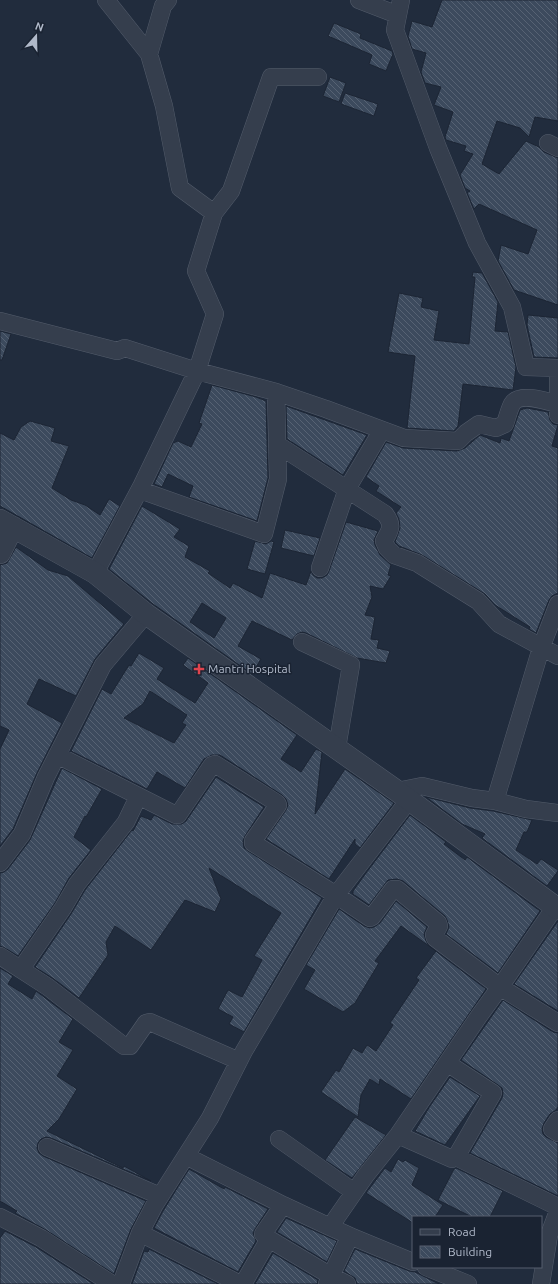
<svg xmlns="http://www.w3.org/2000/svg" width="558" height="1284" font-family="Ubuntu,sans-serif">
<style>
.building{fill:url(#building-back-hatch);stroke:#1c2534;fill-rule:evenodd}
.lines{fill:none;stroke-linecap:round;stroke-linejoin:round}
.minor-casing{stroke:#535c6b;stroke-width:18}
.tertiary-casing{stroke:#535c6b;stroke-width:22}
.minor{stroke:#353e4d;stroke-width:17}
.tertiary{stroke:#353e4d;stroke-width:21}
.health-dot{fill:#e0444e;stroke:#1a2332;stroke-width:1.5}
.labels{text-anchor:middle;stroke-width:3;stroke-linejoin:round;paint-order:stroke}
.poi-label{font-size:12px;fill:#b0b9c9;stroke:#1a2332;text-anchor:start}
</style>
<defs>
<pattern id="building-back-hatch" width="6" height="6" patternUnits="userSpaceOnUse"><rect width="6" height="6" fill="#3c4a5d"/><path d="M-1 5l2 2M0 0l6 6M5-1l2 2" fill="none" stroke="#566273"/></pattern>
</defs>
<rect width="100%" height="100%" fill="#212c3d"/>
<path class="building" d="M442,0H558V121L535,117L529,137L520,128L497,121L482,164L499,174L526,141L539,147L544,152L558,158V305L514,290L498,261L501,245L528,254L537,230L479,204L474,209L467,193L470,191L465,188L460,175L473,154L464,151L466,146L446,140L445,137L453,112L434,105L441,87L425,83L421,72L426,53L412,49L408,36L412,21L432,27Z
M334,23L361,34L360,38L392,51L393,54L386,71L369,64L372,55L328,36Z
M330,77L346,83L339,102L323,96Z
M345,93L378,104L374,116L341,104Z
M473,272L482,273L498,302L495,331L508,332L516,367L513,390L463,384L458,426L454,431L407,428L415,356L388,352L399,293L423,298L421,307L439,311L434,340L469,344L475,277H472Z
M528,315L558,318V358L534,357L527,325Z
M0,331L11,334L2,360H0Z
M212,385L256,397L266,401L268,478L257,521L189,497L193,486L168,474L162,487L154,484L173,443L178,441L191,447L202,424L199,423Z
M286,406L367,435L343,475L287,439Z
M527,408L548,412L550,420L553,424L558,425L552,446L558,448V593L552,596L549,600L536,633L529,629L530,627L495,605L485,594L422,555L399,546L395,542L400,528L399,519L396,513L401,507L376,491L379,486L366,477L386,442L403,448L457,451L465,448L480,435L500,443L501,438L509,441L520,410Z
M30,421L55,428L51,441L69,446L52,488L71,500L85,505L100,515L109,499L120,506L92,558L0,506V433L14,440L21,427Z
M142,506L180,529L174,537L189,546L185,557L210,571L208,573L230,588L233,583L262,598L270,573L306,585L311,571L313,575L317,578H322L327,575L329,571L346,522L378,531L374,540L375,545L380,555L391,565L388,575L391,576L383,589L370,586L372,597L365,615L375,617L371,639L379,640L377,648L390,651L386,663L357,658L306,633L302,632L297,634L292,640L252,621L238,646L261,659L252,674L153,604L109,569ZM202,603L226,618L214,638L190,622Z
M285,530L320,538L314,556L281,548Z
M255,541L266,544L271,541L274,542L265,574L247,569Z
M16,547L48,570L68,576L124,624L95,659L76,696L39,679L27,704L62,723L37,773L13,829L0,846V749L9,730L0,726V565L7,563Z
M139,653L164,668L157,679L195,703L208,683L183,665L188,658L297,735L281,759L301,772L316,749L322,752L315,814L345,769L394,803L360,848L355,844V839L329,879L266,839L286,810L288,805L286,799L282,795L220,755H212L204,759L185,788L157,772L147,789L71,751L102,689L111,694L129,665L131,666ZM150,691L187,715L182,723L186,725L174,743L124,718L143,704Z
M62,768L102,789L86,817L85,816L74,837L91,850L69,878L55,903L18,956L5,948L0,946V873L4,872L8,869L30,840Z
M216,777L264,807L245,836L243,841L244,848L248,851L322,898L244,1032L229,1024L233,1017L218,1009L228,990L242,997L262,960L254,956L281,913L209,868L221,899L215,912L185,900L151,950L115,926L106,942L108,955L79,998L54,979L35,967L71,914L85,890L132,830L133,831L141,816L151,820L154,815L172,824H182L186,821Z
M426,797L470,808L493,811L532,820L527,832H524L516,850L537,864L541,859L558,870V871L547,886L482,838L485,834L462,824Z
M410,815L446,842L444,844L465,860L467,857L540,911L498,973L446,934L449,927L447,920L445,916L403,881L397,879L388,880L369,905L353,894V891L366,873Z
M396,901L427,927L424,934L426,941L429,946L486,989L411,1099L380,1079L379,1085L370,1079L361,1095L358,1117L321,1092L336,1070L339,1072L353,1048L362,1053L367,1045L376,1051L393,1025L390,1023L419,980L416,978L436,951L401,926L375,961L379,963L355,1003L343,1012L304,989L315,970L306,965L339,909L364,926L370,928L374,927L380,923Z
M558,921V1011L514,984Z
M0,968L13,976L8,984L32,999L36,991L73,1019L59,1042L73,1050L57,1076L77,1089L59,1119L47,1131L123,1168L124,1166L151,1181L51,1138L46,1137L41,1139L38,1143L37,1148L39,1153L43,1156L146,1201L131,1229L114,1274L46,1230L15,1213L17,1211L0,1201Z
M503,1000L553,1032L558,1033V1107L556,1110L550,1114L544,1123L542,1129L543,1134L546,1137L558,1143V1196L470,1153L502,1098L503,1093L502,1088L498,1085L461,1060Z
M450,1077L480,1096L445,1145L415,1131L430,1106Z
M355,1117L386,1135L352,1178L325,1160Z
M398,1159L403,1162L405,1160L419,1168L412,1185L443,1205L435,1217H413V1223L366,1193L385,1168L391,1172Z
M456,1168L503,1191L490,1217H472L438,1200L454,1169Z
M189,1169L224,1189L225,1187L268,1209L255,1229L253,1233L256,1241L238,1272L154,1228L163,1211Z
M286,1218L337,1241L327,1262L277,1232Z
M5,1231L36,1247L92,1283V1284H0V1238Z
M149,1249L218,1284H132L144,1251L148,1252Z
M355,1249L409,1271L415,1272L439,1284H357L355,1278L344,1271Z
M273,1253L318,1280L317,1284H255Z"/>
<g class="lines">
<g class="minor-casing">
<path id="minor" d="M359,0L398,15
M401,0L395,30L438,148L477,243L512,307L526,367L558,368
M149,54L163,6L168,0
M548,143L558,148
M214,213L231,191L271,77H318
M0,321L117,351L125,348L197,371L276,392L326,409L404,438L458,441L466,433L479,424L496,428L505,424C507,418 509,410 512,404C519,392 547,401 557,404
M558,415V377
M278,445L385,514C394,526 390,530 384,541L387,548L394,555L417,563L478,601L499,624L558,656
M140,490L264,534L278,479L276,392
M320,568L347,489L382,430
M95,573L142,485L197,371L215,314L196,271L214,213L180,188L164,106L149,54L106,0
M302,642L351,665L337,748
M57,755L176,815H178L212,765L215,764L277,803L278,805L253,841V843L336,895L370,918L372,917L393,889H397L438,923L439,926L434,935L435,938L500,987L558,1023
M397,791L422,786L472,798L495,801L526,809L558,813
M495,801L541,648L558,604
M0,863L22,834L46,777L103,665L146,614
M0,956L48,987L124,1046H130L146,1023L150,1022L239,1061
M21,969L63,908L77,884L126,822L138,797
M558,1120L552,1129L558,1133
M398,1135L452,1159L456,1157L493,1093L447,1063
M279,1139L354,1192
M47,1147L160,1196
M186,1156L283,1205
M456,1157L558,1207
M0,1217L41,1238L112,1284
M140,1233L240,1284
M350,1236L413,1262
M269,1239L331,1276L347,1284
M426,1267L468,1284
M121,1284L140,1233L154,1206L210,1118L244,1051L296,963L336,895L409,800
M243,1284L269,1239L263,1234L283,1205L330,1227
M327,1284L350,1236L330,1227L366,1175L398,1135L479,1016L500,987L555,907
M541,1284L549,1235L558,1211"/>
</g>
<g class="tertiary-casing">
<path id="tertiary" d="M0,520L95,573L146,614L397,791L558,909
M0,553L13,527"/>
</g>
<use href="#minor" class="minor"/>
<use href="#tertiary" class="tertiary"/>
</g>
<path class="health-dot" d="M197 663h4v4h4v4h-4v4h-4v-4h-4v-4h4z"/>
<g class="labels">
<g class="poi-label">
<text x="208" y="673">Mantri Hospital</text>
</g>
</g>
<rect x="412" y="1216" width="130" height="52" fill="#1a2332" stroke="#565f6e"/>
<rect x="420" y="1229" width="20" height="6" fill="#353e4d" stroke="#565f6e"/>
<text x="448" y="1236" font-size="12" fill="#b0b9c9">Road</text>
<rect x="420" y="1246" width="20" height="12" fill="url(#building-back-hatch)" stroke="#565f6e"/>
<text x="448" y="1256" font-size="12" fill="#b0b9c9">Building</text>
<g transform="translate(36 36) rotate(20)" stroke="#1a2332" stroke-width="3" paint-order="stroke">
<path d="M0-3L7 15L0 10L-7 15Z" fill="#b0b9c9"/>
<text y="-6" font-size="11" font-weight="bold" text-anchor="middle" fill="#b0b9c9">N</text>
</g>
</svg>
